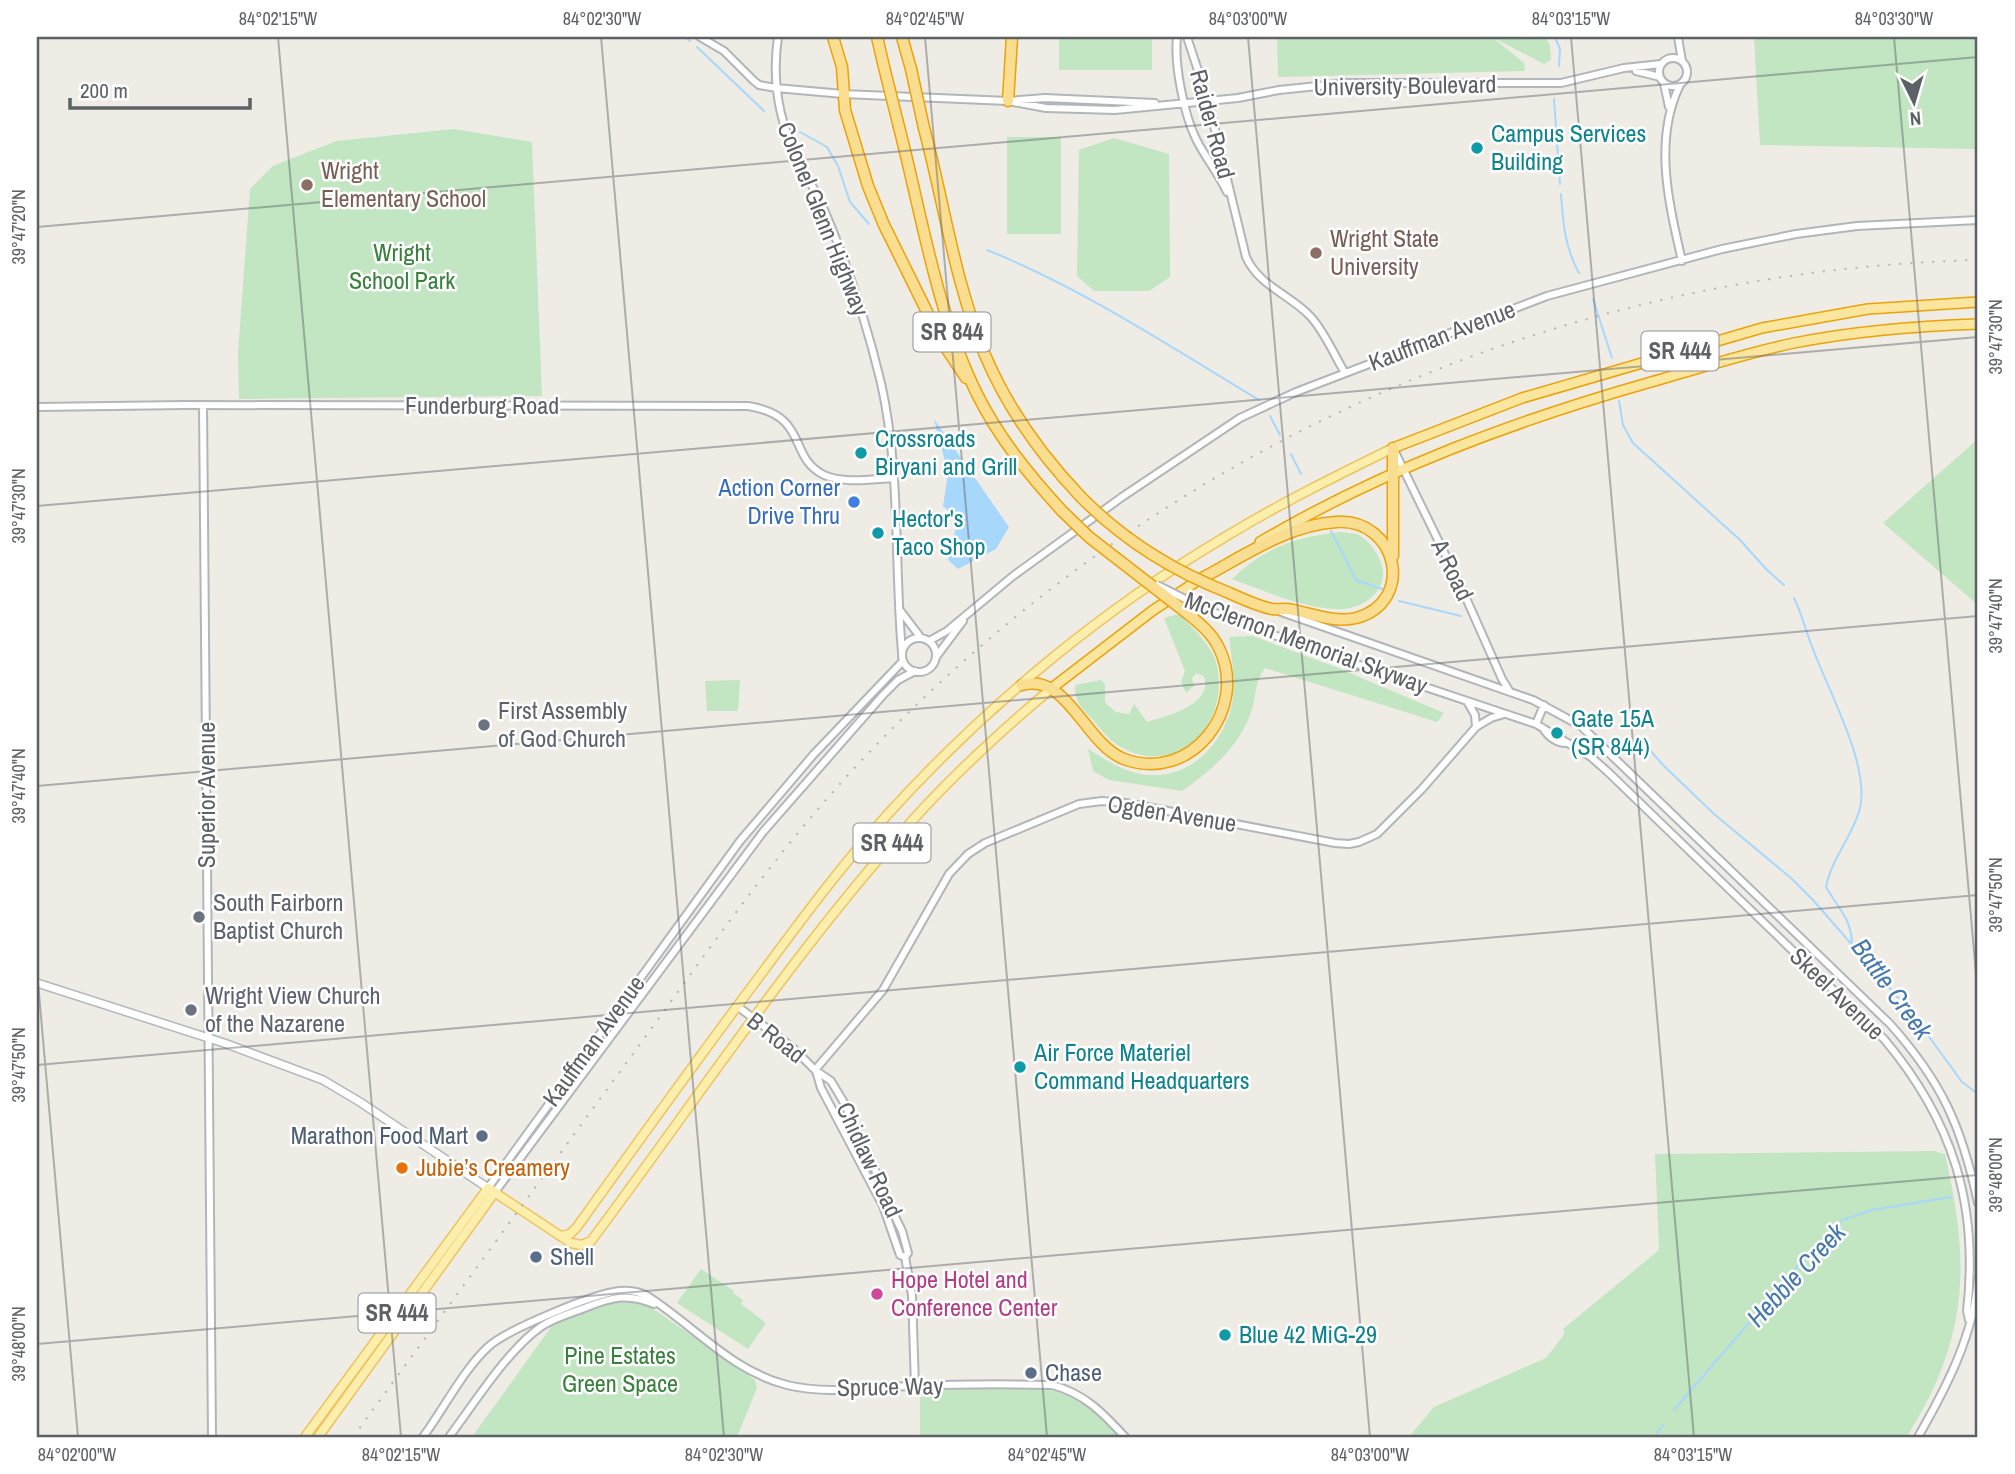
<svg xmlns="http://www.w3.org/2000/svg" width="2015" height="1474" font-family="'Archivo Narrow',sans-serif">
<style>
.green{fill:#c2e5c2}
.water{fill:#a7d8fc}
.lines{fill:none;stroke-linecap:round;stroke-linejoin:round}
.stream{stroke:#a7d8fc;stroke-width:2}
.tertiary-casing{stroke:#b2b5b9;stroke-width:10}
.secondary-casing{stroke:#b4b7bc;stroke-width:10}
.primary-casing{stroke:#edc45f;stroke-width:11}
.trunk-casing{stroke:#eca208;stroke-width:12}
.motorway-casing{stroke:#eca208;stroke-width:13}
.tertiary{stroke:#fff;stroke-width:6}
.secondary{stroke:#fff;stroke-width:7}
.primary{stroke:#fceeac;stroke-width:8}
.trunk{stroke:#fae69e;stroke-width:9}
.motorway{stroke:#f9de91;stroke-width:10}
.rail{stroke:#b3b4b5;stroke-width:2;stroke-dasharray:2 9;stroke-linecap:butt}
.tertiary-bridge-casing{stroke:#b2b5b9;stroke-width:10;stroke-linecap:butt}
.motorway-bridge-casing{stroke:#eca208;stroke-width:13;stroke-linecap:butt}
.tertiary-bridge{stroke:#fff;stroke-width:6}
.motorway-bridge{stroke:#f9de91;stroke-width:10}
.ticks{fill:none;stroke:#5d6065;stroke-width:2;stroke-opacity:0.45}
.culture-dot{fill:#0f9aa8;stroke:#fff;stroke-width:2.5}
.education-dot{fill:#8d6e63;stroke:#fff;stroke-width:2.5}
.shop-dot{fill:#3f7fe0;stroke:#fff;stroke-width:2.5}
.worship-dot{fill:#6b7280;stroke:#fff;stroke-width:2.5}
.service-dot{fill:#5c6f8a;stroke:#fff;stroke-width:2.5}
.food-dot{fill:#e8710a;stroke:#fff;stroke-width:2.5}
.hotel-dot{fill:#d1479c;stroke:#fff;stroke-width:2.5}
.labels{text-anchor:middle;stroke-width:5;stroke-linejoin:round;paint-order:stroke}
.shield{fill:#fff;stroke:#8e9093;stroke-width:2}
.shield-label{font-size:23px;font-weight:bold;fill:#5d6065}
.street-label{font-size:24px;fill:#5d6065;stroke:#fff}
.culture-label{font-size:24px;fill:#0d838f;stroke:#fff;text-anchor:start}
.education-label{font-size:24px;fill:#785e54;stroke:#fff;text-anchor:start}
.park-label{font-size:24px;fill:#37813a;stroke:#fff}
.shop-label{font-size:24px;fill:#366cbe;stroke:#fff;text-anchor:end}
.worship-label{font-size:24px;fill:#5b616d;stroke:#fff;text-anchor:start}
.service-label{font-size:24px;fill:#4e5e75;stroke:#fff;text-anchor:start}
.food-label{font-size:24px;fill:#c56008;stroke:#fff;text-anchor:start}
.hotel-label{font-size:24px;fill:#b23c85;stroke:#fff;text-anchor:start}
.water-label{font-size:26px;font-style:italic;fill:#4478ae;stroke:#fff}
.neatline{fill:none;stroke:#5d6065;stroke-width:2.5}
.ticks-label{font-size:18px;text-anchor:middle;fill:#5d6065}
</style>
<rect width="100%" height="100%" fill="#eeece5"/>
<path class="green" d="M1059,37H1152V70H1059Z
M1277,37H1545L1550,45L1551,60L1544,64L1492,37L1524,63L1525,71L1278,77Z
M1754,37H1978V149L1760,145Z
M454,129L532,142L542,396L239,399L238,353L250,189L273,166L336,141Z
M1007,137H1061V234H1007Z
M1114,138L1169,154L1170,277L1149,291H1094L1077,276L1079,150Z
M1978,439V605L1883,523Z
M1341,532C1345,533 1352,533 1357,534C1372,541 1389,567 1381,584C1374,601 1354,610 1337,609C1300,608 1266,591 1232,579C1265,547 1296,537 1341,532Z
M1179,614C1194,630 1215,647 1218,671C1226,728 1177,778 1121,747C1110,741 1102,731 1094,721C1082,708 1075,703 1075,685L1101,680L1105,684V703L1116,712L1129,714L1134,704L1147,722C1169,715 1213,705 1204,676L1196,673L1192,678L1194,686L1186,693L1181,682L1185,671L1164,618Z
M1253,636L1338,668L1444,713L1437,722L1265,668C1255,681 1256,694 1252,709C1242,744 1211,771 1182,791L1109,780L1093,771L1088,749C1103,758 1119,769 1136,773C1181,784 1217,753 1230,712C1237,689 1232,660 1229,637Z
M740,680L738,711H707L705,681Z
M1934,1151L1945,1154C1963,1235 1971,1301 1937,1380C1929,1400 1917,1419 1907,1437H1409L1434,1407L1546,1358L1565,1333L1563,1329L1659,1250L1655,1154Z
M701,1269L734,1291L733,1293L743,1300L741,1304L766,1323L748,1349L677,1303Z
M626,1300L637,1302L655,1310L755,1380L757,1388L737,1437H472L554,1323L613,1301Z
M1034,1388C1073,1390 1095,1410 1120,1437H920V1398L928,1390Z"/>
<path class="water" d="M934,419L1009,527L996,549L958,569L948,560L958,519L943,506L948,473Z"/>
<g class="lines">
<path class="stream" d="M685,37L690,41
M1555,37L1560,49L1559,66
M697,47L764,111
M1554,99L1560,184
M800,132L827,147L838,166L850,202L869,224
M1561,194C1563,223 1565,248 1579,273
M987,250C1082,288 1171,347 1259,400
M1593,299L1612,358
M1619,401L1623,425L1633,443L1740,540L1767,570L1784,585
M1270,416L1280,435
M1291,454L1301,474
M1331,531L1356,580L1382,589
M1794,598C1802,614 1806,632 1813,649C1828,690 1870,765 1860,808C1853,836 1831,859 1826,887C1838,908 1851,918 1852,943
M1399,601L1461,616
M1648,748L1663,765L1714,814L1791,878L1813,900L1914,1016L1962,1082L1978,1094
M1674,1410L1810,1252L1842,1220L1872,1210L1951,1197
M1654,1437L1663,1425"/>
<g class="tertiary-casing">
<path id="tertiary" d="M700,37L724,51L753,80L759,85L776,88L843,94L1008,101L1045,98L1155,103
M778,37C772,78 778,118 796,155C805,175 817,192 825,212C848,266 867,325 881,383C901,472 894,563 902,652
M1177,37C1174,65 1184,114 1196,139C1205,157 1218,173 1227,192
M1187,37L1208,101L1246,257C1259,286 1289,294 1310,316C1325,332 1334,355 1345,373
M1678,37L1682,61
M1659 72a14 14 0 1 1 28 0a14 14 0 1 1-28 0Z
M1636,71L1660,77
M1664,84L1669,107
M1680,85C1653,140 1669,204 1682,261
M1008,101L1046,108L1115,110L1238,98L1279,90L1347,83H1561L1624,68L1661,64
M203,405L212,1437
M37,407L184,405L748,406C810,416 787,457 824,475C845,484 872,479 894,478
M1394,450L1462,589L1502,679L1510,692
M899,609L921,638
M1205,609L1306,647L1536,724L1591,757L1608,772L1884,1039C1953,1121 1979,1205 1967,1311L1969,1320
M1281,612L1533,700L1581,726L1890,1024C1942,1082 1962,1127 1978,1203
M902 655a17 17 0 1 1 34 0a17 17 0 1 1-34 0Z
M929,641L947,631L1013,576L1122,497L1240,418L1296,392L1547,296L1722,249L1796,234L1857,226L1978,220
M936,657L963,621
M1468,703L1475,715L1476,727
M1536,724L1544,705
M1543,728C1548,737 1558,744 1568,743
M737,1006L793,1048L815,1070L831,1081L843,1101L872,1162L887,1200L902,1231L908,1253L905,1257L912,1295L915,1386
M815,1070L883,990L949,874L968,854L985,843L1079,804L1102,801L1126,803L1335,843L1349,844L1359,842L1377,834L1422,789L1476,727L1491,718L1504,714
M816,1071L821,1088L883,1206L900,1255L905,1257
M488,1188L740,841L814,754L903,661
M495,1192L763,832L883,695L898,680L915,671
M423,1437C443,1410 464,1369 488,1347C506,1330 593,1294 619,1291C629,1290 641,1292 649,1297C695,1327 732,1371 787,1385C827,1395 873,1387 914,1386C960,1384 1006,1384 1052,1385C1084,1393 1103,1413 1125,1437
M449,1437C474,1404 508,1349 542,1326C556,1317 572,1313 587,1307C613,1297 627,1293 654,1304
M1918,1437C1946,1388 1974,1335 1978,1278"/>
</g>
<g class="secondary-casing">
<path id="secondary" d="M37,983L224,1043L323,1080L360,1102L488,1188"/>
</g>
<g class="primary-casing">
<path id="primary" d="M561,1236L570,1234L577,1227C635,1146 693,1065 753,985C796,927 839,868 888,814C987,705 1104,608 1230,534C1283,502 1338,475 1393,448
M305,1437L488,1188L571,1243L581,1245L591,1241C696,1101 793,953 910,823C954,774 1002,730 1052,688
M318,1437L495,1192"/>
</g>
<g class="trunk-casing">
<path id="trunk" d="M1393,448L1522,398L1762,328L1868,309L1978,302
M1260,542C1382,470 1514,421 1651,382C1698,369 1746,353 1794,343C1855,331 1916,326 1978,324
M1052,688L1152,611L1203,577"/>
</g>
<g class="motorway-casing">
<path id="motorway" d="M833,37L842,67L845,110L868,186L884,225L942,342L966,378
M877,37L884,67
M902,37L911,69
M1008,101L1012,37
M899,127C922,216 936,311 977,394C999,438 1029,475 1062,511
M924,128C944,203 955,283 985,355C1007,407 1041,455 1080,496
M1393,448V556
M1204,577C1245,555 1288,525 1336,522C1398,518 1416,602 1356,618C1335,623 1313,614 1293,610C1286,608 1279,610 1272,609C1257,606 1241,598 1227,592
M1022,685C1067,672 1085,744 1124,759C1191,784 1249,709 1219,648C1212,633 1199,623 1187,613"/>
</g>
<use href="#tertiary" class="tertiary"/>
<use href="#secondary" class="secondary"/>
<use href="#primary" class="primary"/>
<use href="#trunk" class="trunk"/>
<use href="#motorway" class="motorway"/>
<path class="rail" d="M353,1437C450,1304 548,1170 646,1036C714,942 781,846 861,761C1153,451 1551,271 1978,260"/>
<g class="tertiary-bridge-casing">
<path id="tertiary-bridge" d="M1157,585L1205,609"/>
</g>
<g class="motorway-bridge-casing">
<path id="motorway-bridge" d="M884,67L899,127
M911,69L924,128
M1080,496C1122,539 1171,570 1227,592
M1062,511L1089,537L1187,613"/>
</g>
<use href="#tertiary-bridge" class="tertiary-bridge"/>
<use href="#motorway-bridge" class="motorway-bridge"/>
</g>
<path class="ticks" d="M278,37L401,1437M601,37L724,1437M925,37L1047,1437M1248,37L1370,1437M1571,37L1694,1437M1894,37L1978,997M37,227L1978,57M37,506L1978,337M37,786L1978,616M37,971L78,1437M37,1065L1978,895M37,1344L1978,1175"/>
<g class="culture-dot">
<circle cx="1477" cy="148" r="7"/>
<circle cx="861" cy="453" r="7"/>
<circle cx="878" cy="533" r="7"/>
<circle cx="1557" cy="733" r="7"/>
<circle cx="1020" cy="1067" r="7"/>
<circle cx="1225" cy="1335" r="7"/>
</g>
<g class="education-dot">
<circle cx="307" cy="185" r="7"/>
<circle cx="1316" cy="253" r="7"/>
</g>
<circle class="shop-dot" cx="854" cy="502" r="7"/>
<g class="worship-dot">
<circle cx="484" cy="725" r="7"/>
<circle cx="199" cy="917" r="7"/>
<circle cx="191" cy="1010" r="7"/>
</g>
<g class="service-dot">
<circle cx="482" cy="1136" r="7"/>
<circle cx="536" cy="1257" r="7"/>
<circle cx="1031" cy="1373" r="7"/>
</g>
<circle class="food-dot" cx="402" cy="1168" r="7"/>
<circle class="hotel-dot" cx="877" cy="1294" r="7"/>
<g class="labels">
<g class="shield">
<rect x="913.5" y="312.5" width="77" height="39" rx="5"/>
<rect x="1641.5" y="331.5" width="77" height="39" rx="5"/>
<rect x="853.5" y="823.5" width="77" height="39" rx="5"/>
<rect x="358.5" y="1293.5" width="77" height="39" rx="5"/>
</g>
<g class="shield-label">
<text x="952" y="340">SR 844</text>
<text x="1680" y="359">SR 444</text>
<text x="892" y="851">SR 444</text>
<text x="397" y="1321">SR 444</text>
</g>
<g class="street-label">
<text transform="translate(1405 86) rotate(-1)" y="8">University Boulevard</text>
<text transform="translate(1212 124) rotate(75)" y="8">Raider Road</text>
<text transform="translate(823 219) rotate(68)" y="8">Colonel Glenn Highway</text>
<text transform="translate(1442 336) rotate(-21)" y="8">Kauffman Avenue</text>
<text x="482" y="414">Funderburg Road</text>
<text transform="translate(1452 570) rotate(64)" y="8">A Road</text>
<text transform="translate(1306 643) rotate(20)" y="8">McClernon Memorial Skyway</text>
<text transform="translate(207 795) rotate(-90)" y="8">Superior Avenue</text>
<text transform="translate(1172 814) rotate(9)" y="8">Ogden Avenue</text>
<text transform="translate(1837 994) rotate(44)" y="8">Skeel Avenue</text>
<text transform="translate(776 1038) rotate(38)" y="8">B Road</text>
<text transform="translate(594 1041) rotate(-54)" y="8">Kauffman Avenue</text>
<text transform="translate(869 1160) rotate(65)" y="8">Chidlaw Road</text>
<text transform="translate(890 1387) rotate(-1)" y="8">Spruce Way</text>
</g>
<g class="culture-label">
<text x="1491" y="142">Campus Services<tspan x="1491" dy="28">Building</tspan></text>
<text x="875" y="447">Crossroads<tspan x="875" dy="28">Biryani and Grill</tspan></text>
<text x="892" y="527">Hector's<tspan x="892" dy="28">Taco Shop</tspan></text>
<text x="1571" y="727">Gate 15A<tspan x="1571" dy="28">(SR 844)</tspan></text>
<text x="1034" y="1061">Air Force Materiel<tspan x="1034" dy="28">Command Headquarters</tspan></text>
<text x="1239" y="1343">Blue 42 MiG-29</text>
</g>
<g class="education-label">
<text x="321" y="179">Wright<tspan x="321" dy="28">Elementary School</tspan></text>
<text x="1330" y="247">Wright State<tspan x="1330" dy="28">University</tspan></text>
</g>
<g class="park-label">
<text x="402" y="261">Wright<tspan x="402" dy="28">School Park</tspan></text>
<text x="620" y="1364">Pine Estates<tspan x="620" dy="28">Green Space</tspan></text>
</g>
<g class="shop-label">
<text x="840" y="496">Action Corner<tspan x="840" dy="28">Drive Thru</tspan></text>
</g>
<g class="worship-label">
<text x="498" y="719">First Assembly<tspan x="498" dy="28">of God Church</tspan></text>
<text x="213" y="911">South Fairborn<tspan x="213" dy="28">Baptist Church</tspan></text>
<text x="205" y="1004">Wright View Church<tspan x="205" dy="28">of the Nazarene</tspan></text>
</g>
<g class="service-label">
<text x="468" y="1144" text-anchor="end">Marathon Food Mart</text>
<text x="550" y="1265">Shell</text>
<text x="1045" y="1381">Chase</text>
</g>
<g class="food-label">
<text x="416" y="1176">Jubie’s Creamery</text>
</g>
<g class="hotel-label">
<text x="891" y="1288">Hope Hotel and<tspan x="891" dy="28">Conference Center</tspan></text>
</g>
<g class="water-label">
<text transform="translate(1892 989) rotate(54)" y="9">Battle Creek</text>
<text transform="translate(1796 1275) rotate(-47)" y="9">Hebble Creek</text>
</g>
</g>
<rect width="2015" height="1474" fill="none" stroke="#ffffff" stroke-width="77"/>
<g transform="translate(1914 102) rotate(175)" stroke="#ffffff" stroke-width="5" paint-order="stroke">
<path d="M0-5L12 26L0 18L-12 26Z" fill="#5d6065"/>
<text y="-10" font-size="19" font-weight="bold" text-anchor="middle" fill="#5d6065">N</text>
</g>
<path d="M70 98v10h180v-10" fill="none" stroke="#5d6065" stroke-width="3.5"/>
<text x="80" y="98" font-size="21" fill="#5d6065" stroke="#ffffff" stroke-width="5" paint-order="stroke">200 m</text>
<rect x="38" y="38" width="1938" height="1398" class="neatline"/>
<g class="ticks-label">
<text x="278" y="25">84°02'15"W</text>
<text x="602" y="25">84°02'30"W</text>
<text x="925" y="25">84°02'45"W</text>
<text x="1248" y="25">84°03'00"W</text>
<text x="1571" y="25">84°03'15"W</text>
<text x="1894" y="25">84°03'30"W</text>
<text transform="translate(19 227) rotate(-90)" y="6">39°47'20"N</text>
<text transform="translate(1996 337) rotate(-90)" y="6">39°47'30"N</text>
<text transform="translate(19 506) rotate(-90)" y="6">39°47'30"N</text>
<text transform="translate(1996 616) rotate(-90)" y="6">39°47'40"N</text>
<text transform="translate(19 786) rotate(-90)" y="6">39°47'40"N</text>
<text transform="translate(1996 895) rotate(-90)" y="6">39°47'50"N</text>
<text transform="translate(19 1065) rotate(-90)" y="6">39°47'50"N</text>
<text transform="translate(1996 1175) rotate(-90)" y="6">39°48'00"N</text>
<text transform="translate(19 1344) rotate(-90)" y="6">39°48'00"N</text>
<text x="77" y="1461">84°02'00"W</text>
<text x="401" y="1461">84°02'15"W</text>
<text x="724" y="1461">84°02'30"W</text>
<text x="1047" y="1461">84°02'45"W</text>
<text x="1370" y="1461">84°03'00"W</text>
<text x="1693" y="1461">84°03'15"W</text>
</g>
</svg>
